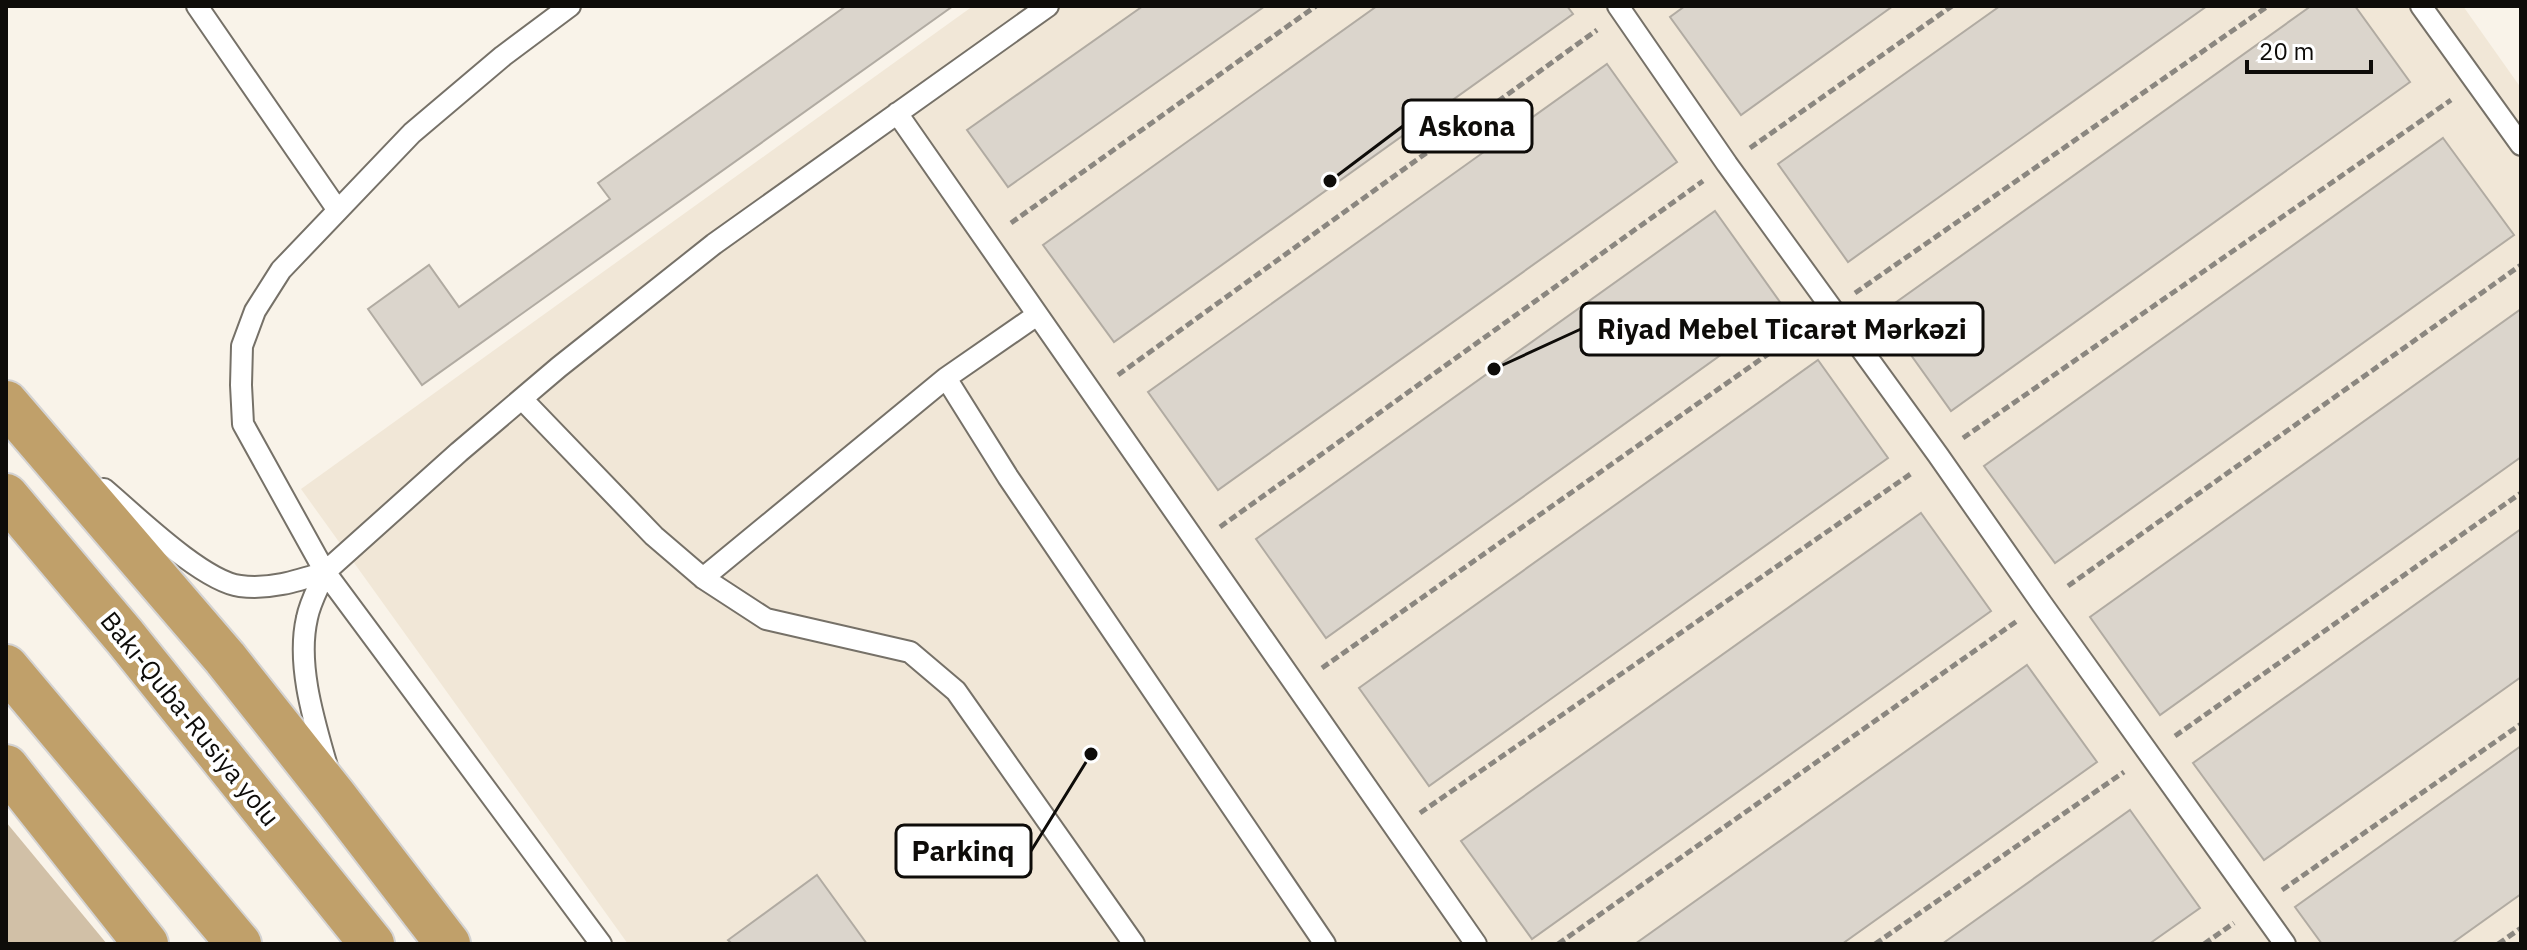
<svg xmlns="http://www.w3.org/2000/svg" width="2527" height="950" font-family="'IBM Plex Sans',sans-serif">
<style>
.built{fill:#f1e7d7}
.green{fill:#d1c0a7}
.building{fill:#dbd5cc;stroke:#b1aba2;stroke-width:2}
.lines{fill:none;stroke-linecap:round;stroke-linejoin:round}
.service-casing{stroke:#767168;stroke-width:24}
.trunk-casing{stroke:#d4d3d3;stroke-width:48}
.path{stroke:#8b8780;stroke-width:5;stroke-dasharray:8 4;stroke-linecap:butt}
.service{stroke:#fff;stroke-width:20}
.trunk{stroke:#c0a06a;stroke-width:44}
.labels{text-anchor:middle;stroke-width:8;stroke-linejoin:round;paint-order:stroke}
.street-label{font-size:26px;fill:#0e0c09;stroke:#fff}
.leader{fill:none;stroke:#0e0c09;stroke-width:3}
.callout-dot{fill:#0e0c09;stroke:#fff;stroke-width:3}
.callout{fill:#fff;stroke:#0e0c09;stroke-width:3}
.callout-label{font-size:28px;text-anchor:middle;font-weight:bold;fill:#0e0c09}
</style>
<rect width="100%" height="100%" fill="#f9f3e9"/>
<path class="built" d="M973,6H2463L2521,88V944H628L301,489Z"/>
<path class="green" d="M6,822L107,944H6Z"/>
<path class="building" d="M846,6H953L422,385L368,309L429,265L459,307L610,199L598,183Z
M1143,6H1265L1008,187L967,130Z
M1377,6H1567L1573,14L1114,342L1043,245Z
M1685,6H1893L1741,115L1670,17Z
M2000,6H2207L1848,262L1778,164Z
M2311,6H2355L2410,82L1951,411L1881,313Z
M1607,64L1677,162L1218,490L1148,392Z
M2443,138L2514,235L2055,563L1984,466Z
M1715,211L1785,309L1326,638L1256,539Z
M2521,309V457L2160,715L2090,617Z
M1818,360L1888,458L1429,786L1359,688Z
M1921,513L1991,611L1532,939L1461,841Z
M2521,529V677L2264,860L2193,763Z
M2027,665L2097,762L1842,944H1635Z
M2521,746V894L2451,944H2322L2295,907Z
M2130,810L2200,908L2149,944H1942Z
M817,875L867,944H732L728,940Z"/>
<g class="lines">
<g class="service-casing">
<path id="service" d="M197,6L337,209
M570,6L503,56L412,133L281,270L255,311L242,346L241,385L243,424L325,572L601,944
M1618,6L1727,164L1938,455L2042,604L2285,944
M2421,6L2521,145
M897,113L1476,944
M1037,315L946,378L1008,477L1325,944
M522,399L654,536L703,578L766,619L910,652L956,691L1134,944
M104,489C135,515 202,581 240,586C270,590 297,581 325,572C319,587 310,602 307,618C296,666 315,724 328,770
M325,572L459,452L559,367L714,244L1048,6
M703,578L946,378"/>
</g>
<g class="trunk-casing">
<path id="trunk" d="M6,403L225,658L335,797L448,944
M6,496L125,637L372,944
M6,667L239,944
M6,767L146,944"/>
</g>
<path class="path" d="M1750,148L1952,6
M1011,223L1316,6
M1855,293L2268,6
M1118,375L1597,30
M1963,438L2451,100
M1220,527L1703,181
M2068,586L2521,265
M1322,668L1808,326
M2175,736L2521,493
M1420,813L1912,473
M2282,890L2521,724
M1558,944L2017,621
M1875,944L2124,772
M2204,944L2234,923
M2498,944L2521,928"/>
<use href="#service" class="service"/>
<use href="#trunk" class="trunk"/>
</g>
<g class="labels">
<g class="street-label">
<text transform="translate(190 719) rotate(51)" y="9">Bakı-Quba-Rusiya yolu</text>
</g>
</g>
<path class="leader" d="M1330 181L1403 126M1494 369L1581 329M1091 754L1031 851"/>
<g class="callout-dot">
<circle cx="1330" cy="181" r="8"/>
<circle cx="1494" cy="369" r="8"/>
<circle cx="1091" cy="754" r="8"/>
</g>
<g class="callout">
<rect x="1403" y="100" width="129" height="52" rx="8"/>
<rect x="1581" y="303" width="402" height="52" rx="8"/>
<rect x="896" y="825" width="135" height="52" rx="8"/>
</g>
<g class="callout-label">
<text x="1467" y="136">Askona</text>
<text x="1782" y="339">Riyad Mebel Ticarət Mərkəzi</text>
<text x="963" y="861">Parkinq</text>
</g>
<rect width="2527" height="950" fill="none" stroke="#0e0c09" stroke-width="16"/>
<path d="M2247 60v12h124v-12" fill="none" stroke="#0e0c09" stroke-width="4"/>
<text x="2259" y="60" font-size="24" fill="#0e0c09" stroke="#ffffff" stroke-width="6" paint-order="stroke">20 m</text>
</svg>
